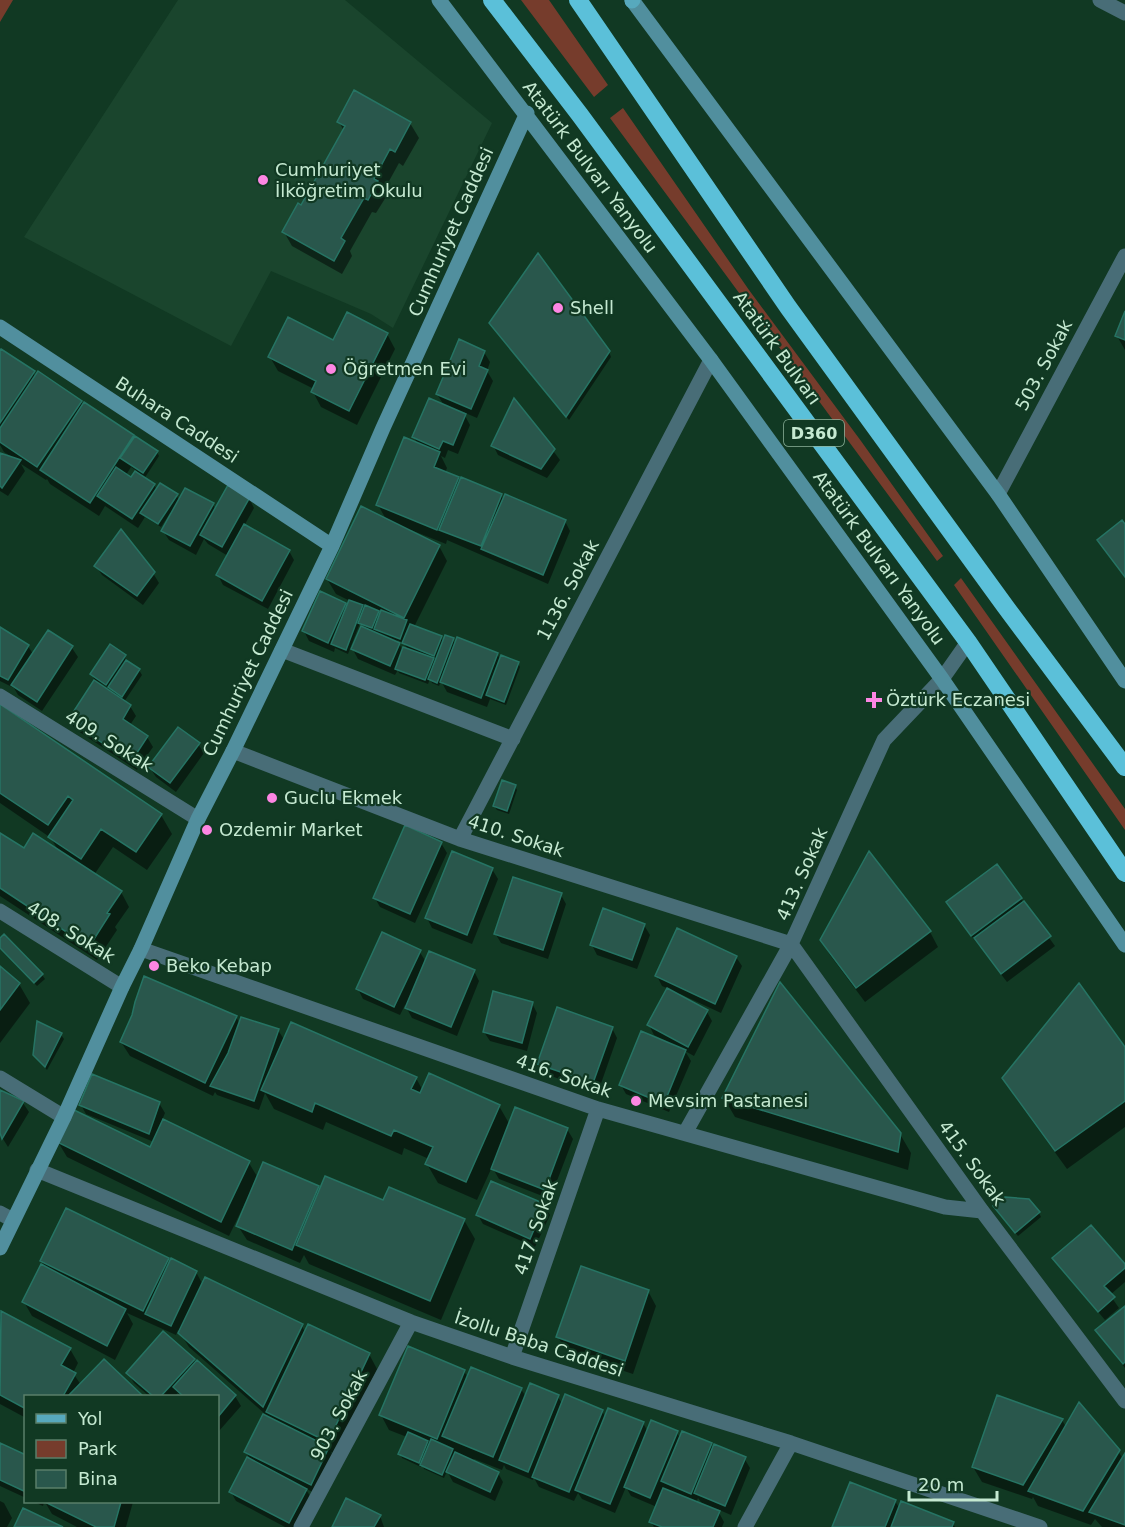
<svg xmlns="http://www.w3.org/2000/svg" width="1125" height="1527" font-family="'DejaVu Sans',sans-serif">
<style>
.built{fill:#1a452d}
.green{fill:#763c2c}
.shadow{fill:#0007;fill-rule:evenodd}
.building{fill:#29574c;stroke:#267464;stroke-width:1.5}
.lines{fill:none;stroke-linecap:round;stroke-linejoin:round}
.street{stroke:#486d77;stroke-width:15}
.secondary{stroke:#518f9e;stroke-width:15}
.primary{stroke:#57a9bd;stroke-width:15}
.highway{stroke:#5bc0d9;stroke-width:18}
.poi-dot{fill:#fd86e3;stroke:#113923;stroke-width:2}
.labels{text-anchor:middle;stroke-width:4.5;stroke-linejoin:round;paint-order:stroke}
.shield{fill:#113923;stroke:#8fb49d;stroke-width:1.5}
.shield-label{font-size:16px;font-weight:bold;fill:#c5e9d1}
.street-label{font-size:18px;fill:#c5e9d1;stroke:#113923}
.poi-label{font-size:18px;fill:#c5e9d1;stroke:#113923;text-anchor:start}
</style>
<rect width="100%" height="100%" fill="#113923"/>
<path class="built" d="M178,0H345L492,123L393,328L371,314L271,271L231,346L24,237Z"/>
<path class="green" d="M0,0H13L0,22Z
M521,0H549L608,85L594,97Z
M623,108L749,290L861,441L943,556L937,561L610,118Z
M961,578L1125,809V830L954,585Z"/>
<path class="shadow" d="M339,122L410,123L419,138L403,166L399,163L383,192L386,197L376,213L372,212L350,251L352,256L342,274L292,246L284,232L301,207L344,131Z
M1125,315V350L1117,336Z
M494,328L609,352L611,357L569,420Z
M387,334L395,349L357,425L321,407L313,392L314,389L278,371L270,357Z
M484,352L490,362L487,371L493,381L477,418L463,412L470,425L458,454L448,450L445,458L441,456L447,468L445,473L458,478L460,482L501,495L504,500L565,521L570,531L548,584L447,540L446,544L411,530L410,532L439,546L447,561L414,627L441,637L444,642L453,640L456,645L497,654L501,660L518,663L520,667L506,705L490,699L487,707L447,692L441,681L439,686L432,683L430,679L428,684L399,673L398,670L395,675L358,659L351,646L348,654L335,648L334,652L309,641L304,631L345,604L347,608L350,601L336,594L327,579L387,521L378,505L418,445L414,437L445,407L437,394ZM360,623L362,627L353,647L351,646ZM397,640L404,643L408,650L403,651Z
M0,354L33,373L36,377L81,402L84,406L157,452L159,456L144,479L154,485L157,490L176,495L180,501L213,505L216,510L249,498L254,508L244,526L289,551L294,560L268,609L223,585L218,575L228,556L208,544L204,539L196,555L169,540L163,531L172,515L170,513L161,527L145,517L138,528L105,506L99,516L50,484L47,479L46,480L21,464L25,471L8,496L0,491V454L12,457L4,452L0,445ZM131,467L137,471L132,479L126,475Z
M515,400L560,460L547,478L498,455L493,445Z
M96,566L153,573L159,583L143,605L102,575Z
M0,629L28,646L33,654L48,632L72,648L78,657L42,711L18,695L14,688L0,681Z
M125,656L126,662L139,670L142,675L124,702L130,706L136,716L130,725L147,737L153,747L137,770L75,729L70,720L116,697L110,687L109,688L94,679L92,674Z
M0,706L161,815L172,834L147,870L113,847L94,875L121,892L129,907L115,927L117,930L97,960L0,896V834L24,850L59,852L51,838L0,803Z
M198,744L204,753L176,792L156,777L150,768Z
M515,786L517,790L509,814L497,810L494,806Z
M441,843L447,853L415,923L380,907L375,898Z
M870,854L930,932L938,947L865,1002L830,955L821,940Z
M492,869L498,879L472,944L432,928L427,918Z
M561,895L566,904L548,959L501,943L495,933Z
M1021,899L1055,946L1007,982L953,912Z
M644,925L650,935L637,969L597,955L592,945Z
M0,940L42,975L45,979L37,986L0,948Z
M419,951L426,962L474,971L479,981L457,1036L412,1018L405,1005L400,1015L363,999L358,989Z
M736,957L742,966L721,1013L680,994L679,996L707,1012L712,1021L694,1056L685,1051L691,1061L669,1112L626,1094L621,1085L666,1041L654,1035L649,1025L669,989L662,986L657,976Z
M0,968L19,984L30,1003L0,1043Z
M532,1003L537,1013L527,1051L490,1041L484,1032Z
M236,1017L240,1024L278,1030L285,1041L416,1078L423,1091L499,1106L510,1125L567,1129L573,1139L550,1199L499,1179L492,1167L477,1200L438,1183L427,1164L429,1159L404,1148L402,1155L326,1122L323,1130L274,1109L265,1093L259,1110L217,1095L215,1092L213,1096L130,1056L121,1042Z
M612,1028L617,1038L598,1092L545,1074L539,1064Z
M61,1035L64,1039L47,1070L34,1055Z
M1125,1050V1127L1067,1169L1015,1097L1004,1078Z
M0,1091L23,1103L29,1112L8,1147L0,1134Z
M724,1098L900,1134L911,1153L908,1170L735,1117Z
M159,1103L165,1113L162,1120L249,1163L258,1178L318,1187L320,1191L464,1220L475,1239L441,1320L309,1264L304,1255L300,1263L247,1240L238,1226L247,1205L245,1203L229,1236L67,1157L58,1142L150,1149L154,1142L86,1114L81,1105Z
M544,1206L550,1215L535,1247L483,1224L478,1215Z
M998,1211L1039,1213L1041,1217L1018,1236Z
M1054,1258L1125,1266V1282L1110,1295L1119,1308L1105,1320L1060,1267Z
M168,1260L170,1264L196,1272L203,1285L302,1326L305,1332L369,1354L377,1369L337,1455L331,1452L334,1458L316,1494L305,1488L312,1499L297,1527H285L236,1501L231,1492L249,1457L246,1452L265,1414L189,1347L178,1330L176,1335L127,1313L133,1324L115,1360L32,1316L24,1302L46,1268L41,1261Z
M648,1291L656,1306L633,1374L567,1352L558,1337Z
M1125,1308V1368L1097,1331Z
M2,1313L70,1349L78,1363L73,1373L81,1385L104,1361L141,1396H26V1418L0,1404V1317Z
M193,1360L235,1396L241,1406L219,1431L218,1396H180L178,1393L175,1396H149L134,1383L128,1373Z
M464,1371L468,1378L521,1389L526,1397H558L563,1405L602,1411L606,1418L643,1423L648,1432H677L680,1439L711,1445L713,1449L744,1458L750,1468L731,1515L717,1509L724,1522L722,1527H654L651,1522L657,1507L631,1496L626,1487L615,1513L582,1499L578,1493L574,1501L539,1487L534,1478L533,1480L506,1469L504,1465L502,1470L474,1459L473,1461L498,1473L503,1482L495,1501L453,1482L447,1471L444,1478L424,1469L422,1465L421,1467L402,1458L400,1454L407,1437L389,1430L381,1415ZM698,1498L703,1505L696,1503Z
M998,1397L1062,1420L1066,1427L1118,1451L1123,1459L1125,1456V1527H1102L1095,1519L1091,1525L1038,1506L1033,1497L1032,1499L982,1482L973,1467Z
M0,1445L26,1456V1498L0,1486Z
M0,1501L4,1503L12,1518L7,1527H0Z
M895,1501L900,1509L953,1523L955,1527H833Z
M34,1502H44L43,1506Z
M45,1502H133L126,1527H77L52,1514Z
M380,1516L384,1527H334Z"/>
<path class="building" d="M354,90L411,122L395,152L390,149L374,179L378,181L368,200L364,198L341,238L345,241L334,261L282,232L298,203L301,205L345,126L337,122Z
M538,253L610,351L566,417L489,323Z
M1125,311V340L1115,336Z
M347,312L388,333L349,411L311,392L316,381L268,357L288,317L333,340Z
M459,339L485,351L479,366L488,370L471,409L436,394Z
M1,349L35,371L0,423V351Z
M38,371L82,401L37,467L0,442V428Z
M429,398L466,414L453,445L443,441L439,449L412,437Z
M514,398L555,449L541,469L491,446Z
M84,402L134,435L90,503L40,470Z
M135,436L158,451L143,473L120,458Z
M404,437L440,452L434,467L459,477L437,530L376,505Z
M0,453L21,460L2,488L0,486Z
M116,467L131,477L135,471L155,484L132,519L97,496Z
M461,477L502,494L481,546L439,530Z
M160,483L178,494L158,524L140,513Z
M228,485L250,497L222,547L200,535Z
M185,488L214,503L190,546L161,531Z
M505,494L566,520L543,575L481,549Z
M361,506L440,545L404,618L326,579Z
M1122,520L1125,524V577L1097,540Z
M244,524L290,550L262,601L216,575Z
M121,529L155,572L137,596L94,566Z
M320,591L346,603L328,643L302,631Z
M349,600L363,605L346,650L331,644Z
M365,605L379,611L372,628L358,623Z
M381,610L407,620L400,639L374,629Z
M410,624L442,636L434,656L402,643Z
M361,626L400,643L390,666L351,649Z
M0,627L29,645L8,680L0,676Z
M48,630L73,646L37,702L11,685Z
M445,635L454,638L437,683L428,679Z
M457,637L498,653L481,698L440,682Z
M110,644L126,655L106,685L90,674Z
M403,647L434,658L425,680L395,669Z
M501,655L519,662L504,702L486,695Z
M126,660L140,669L122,697L108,687Z
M94,680L131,705L123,719L148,736L131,762L68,720Z
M0,704L162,814L136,852L101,829L81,859L48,837L73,800L68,796L48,825L0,793Z
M178,727L200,743L170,783L148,767Z
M502,780L516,785L507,811L493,806Z
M405,825L442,842L410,914L373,898Z
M0,833L24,848L33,833L122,891L107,913L110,914L89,947L0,888Z
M452,851L493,868L467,935L425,918Z
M869,851L931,931L856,988L820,940Z
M997,864L1022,898L971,936L946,902Z
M513,877L562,893L543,950L494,934Z
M1024,901L1051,936L1001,974L974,938Z
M603,908L645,924L632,960L590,945Z
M677,928L737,956L715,1004L655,976Z
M382,932L421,950L394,1007L356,989Z
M4,934L43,974L34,983L0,948V938Z
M429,951L475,970L451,1027L405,1008Z
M0,966L20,983L0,1010Z
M144,976L237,1016L205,1083L120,1042L132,1015L135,1002Z
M780,982L901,1133L898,1152L722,1098Z
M1079,983L1125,1047V1101L1055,1151L1002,1078Z
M667,988L708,1010L688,1047L647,1025Z
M493,991L533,1002L522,1043L483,1032Z
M557,1007L613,1027L593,1083L537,1064Z
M241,1017L279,1029L254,1101L210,1086L228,1053Z
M37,1021L62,1033L45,1067L33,1055Z
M291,1022L417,1077L411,1089L420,1093L429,1073L500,1105L466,1182L425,1164L433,1147L394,1130L391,1136L315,1103L312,1112L261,1090Z
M641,1031L686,1050L664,1104L619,1085Z
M92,1074L160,1102L149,1134L79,1105Z
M0,1090L24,1101L2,1139L0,1133Z
M515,1107L568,1128L545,1190L491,1169Z
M72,1109L150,1147L163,1119L250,1161L221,1222L57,1142Z
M263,1162L319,1186L292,1250L236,1226Z
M325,1176L383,1200L389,1187L465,1219L430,1301L296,1245Z
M491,1181L545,1204L530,1239L476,1215Z
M1005,1197L1029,1199L1040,1212L1015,1233L993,1206Z
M66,1208L169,1258L143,1311L40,1261Z
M1091,1225L1125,1264V1268L1104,1286L1115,1297L1098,1312L1052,1258Z
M171,1258L197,1271L171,1326L145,1314Z
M41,1264L126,1309L107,1346L22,1302Z
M581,1266L649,1290L625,1361L556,1337Z
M205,1277L303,1324L263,1407L178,1333Z
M1125,1306V1362L1123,1364L1095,1330Z
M1,1311L71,1348L61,1365L76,1373L63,1396H26V1409L0,1395Z
M308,1324L370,1353L328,1442L266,1412Z
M163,1331L195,1359L161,1396H153L126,1373Z
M408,1346L465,1370L437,1439L379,1415Z
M104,1359L143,1396H68Z
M197,1360L236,1395L218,1417V1396H183L173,1387Z
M471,1367L522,1388L493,1457L442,1436Z
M530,1383L559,1395L528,1472L499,1460Z
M565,1394L603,1410L569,1492L532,1477Z
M997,1395L1063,1419L1023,1485L972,1467Z
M1079,1402L1120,1450L1083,1511L1028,1491Z
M608,1408L644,1422L610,1504L575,1490Z
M263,1414L329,1447L311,1485L244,1452Z
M651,1420L678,1431L650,1498L624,1487Z
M682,1431L712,1443L691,1494L661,1481Z
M408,1432L428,1441L419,1463L398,1454Z
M431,1439L453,1449L442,1475L420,1465Z
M0,1443L26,1455V1492L0,1480Z
M714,1444L746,1457L725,1506L694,1493Z
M455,1452L499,1472L490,1492L446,1472Z
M1125,1453V1525L1089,1512Z
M247,1457L307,1489L289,1523L229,1492Z
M850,1482L896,1500L885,1527H832Z
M663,1488L720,1511L713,1527H662L649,1522Z
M346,1498L381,1515L374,1527H332Z
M901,1501L954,1522L952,1527H891Z
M45,1502H121L114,1527H96Z
M23,1508L63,1527H14Z"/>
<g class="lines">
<path class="street" d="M1100,0L1125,13
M998,494L1125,256
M282,650L513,739
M0,696L198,819
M233,751L460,839L791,944L982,1211L1125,1401
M460,839L711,360
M0,911L122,987
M141,949L598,1109L945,1207L982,1211
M0,1078L64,1117
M685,1133L791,944L884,740L942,679L968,642
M37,1170L411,1322L512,1357L791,1443L1040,1527
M0,1213L13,1220
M512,1357L598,1109
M301,1527L411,1322
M745,1527L791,1443"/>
<path class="secondary" d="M439,0L711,360L942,679L1125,945
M632,0L998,494L1125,681
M0,327L332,546
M0,1248L64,1117L122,987L141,949L198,819L233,751L332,546L383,428L527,113"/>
<path class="primary" d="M632,1L633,0"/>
<path class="highway" d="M492,0L580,115L968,642L1125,873
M578,0L788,307L1005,606L1125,767"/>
</g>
<g class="poi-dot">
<circle cx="263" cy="180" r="6"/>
<circle cx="558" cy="308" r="6"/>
<circle cx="331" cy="369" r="6"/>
<path d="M871 691h6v6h6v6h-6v6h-6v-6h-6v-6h6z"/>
<circle cx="272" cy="798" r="6"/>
<circle cx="207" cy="830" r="6"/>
<circle cx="154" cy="966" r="6"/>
<circle cx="636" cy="1101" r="6"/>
</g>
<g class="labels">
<rect class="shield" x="784" y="420" width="60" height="26" rx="4.5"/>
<g class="shield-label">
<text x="814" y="439">D360</text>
</g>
<g class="street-label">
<text transform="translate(590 167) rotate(53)" y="6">Atatürk Bulvarı Yanyolu</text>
<text transform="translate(451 232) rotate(-66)" y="6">Cumhuriyet Caddesi</text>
<text transform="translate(777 348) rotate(54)" y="6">Atatürk Bulvarı</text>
<text transform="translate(1044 365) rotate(-62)" y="6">503. Sokak</text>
<text transform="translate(177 420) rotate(33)" y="6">Buhara Caddesi</text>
<text transform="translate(879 558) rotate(54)" y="6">Atatürk Bulvarı Yanyolu</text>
<text transform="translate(568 590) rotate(-62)" y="6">1136. Sokak</text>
<text transform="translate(248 673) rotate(-64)" y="6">Cumhuriyet Caddesi</text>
<text transform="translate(109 741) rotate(32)" y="6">409. Sokak</text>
<text transform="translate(516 836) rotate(18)" y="6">410. Sokak</text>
<text transform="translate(802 874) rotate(-66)" y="6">413. Sokak</text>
<text transform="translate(71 932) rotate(32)" y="6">408. Sokak</text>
<text transform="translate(564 1076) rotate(19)" y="6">416. Sokak</text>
<text transform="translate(972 1163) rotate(54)" y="6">415. Sokak</text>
<text transform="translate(536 1227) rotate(-71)" y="6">417. Sokak</text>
<text transform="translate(539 1344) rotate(18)" y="6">İzollu Baba Caddesi</text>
<text transform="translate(339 1415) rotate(-62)" y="6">903. Sokak</text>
</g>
<g class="poi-label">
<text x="275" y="176">Cumhuriyet<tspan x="275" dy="21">İlköğretim Okulu</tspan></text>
<text x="570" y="314">Shell</text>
<text x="343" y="375">Öğretmen Evi</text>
<text x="886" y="706">Öztürk Eczanesi</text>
<text x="284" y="804">Guclu Ekmek</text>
<text x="219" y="836">Ozdemir Market</text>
<text x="166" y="972">Beko Kebap</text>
<text x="648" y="1107">Mevsim Pastanesi</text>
</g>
</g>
<rect x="24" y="1395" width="195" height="108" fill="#113923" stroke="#597f69" stroke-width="1.5"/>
<rect x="36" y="1414" width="30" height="9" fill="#57a9bd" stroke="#597f69" stroke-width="1.5"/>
<text x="78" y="1425" font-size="18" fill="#c5e9d1">Yol</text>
<rect x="36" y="1440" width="30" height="18" fill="#763c2c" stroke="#597f69" stroke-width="1.5"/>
<text x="78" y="1455" font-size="18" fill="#c5e9d1">Park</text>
<rect x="36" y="1470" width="30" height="18" fill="#29574c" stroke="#597f69" stroke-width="1.5"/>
<text x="78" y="1485" font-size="18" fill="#c5e9d1">Bina</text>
<path d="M909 1491v9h88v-9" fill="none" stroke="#c5e9d1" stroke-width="3"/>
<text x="918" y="1491" font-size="18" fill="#c5e9d1" stroke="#113923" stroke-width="4.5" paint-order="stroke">20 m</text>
</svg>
